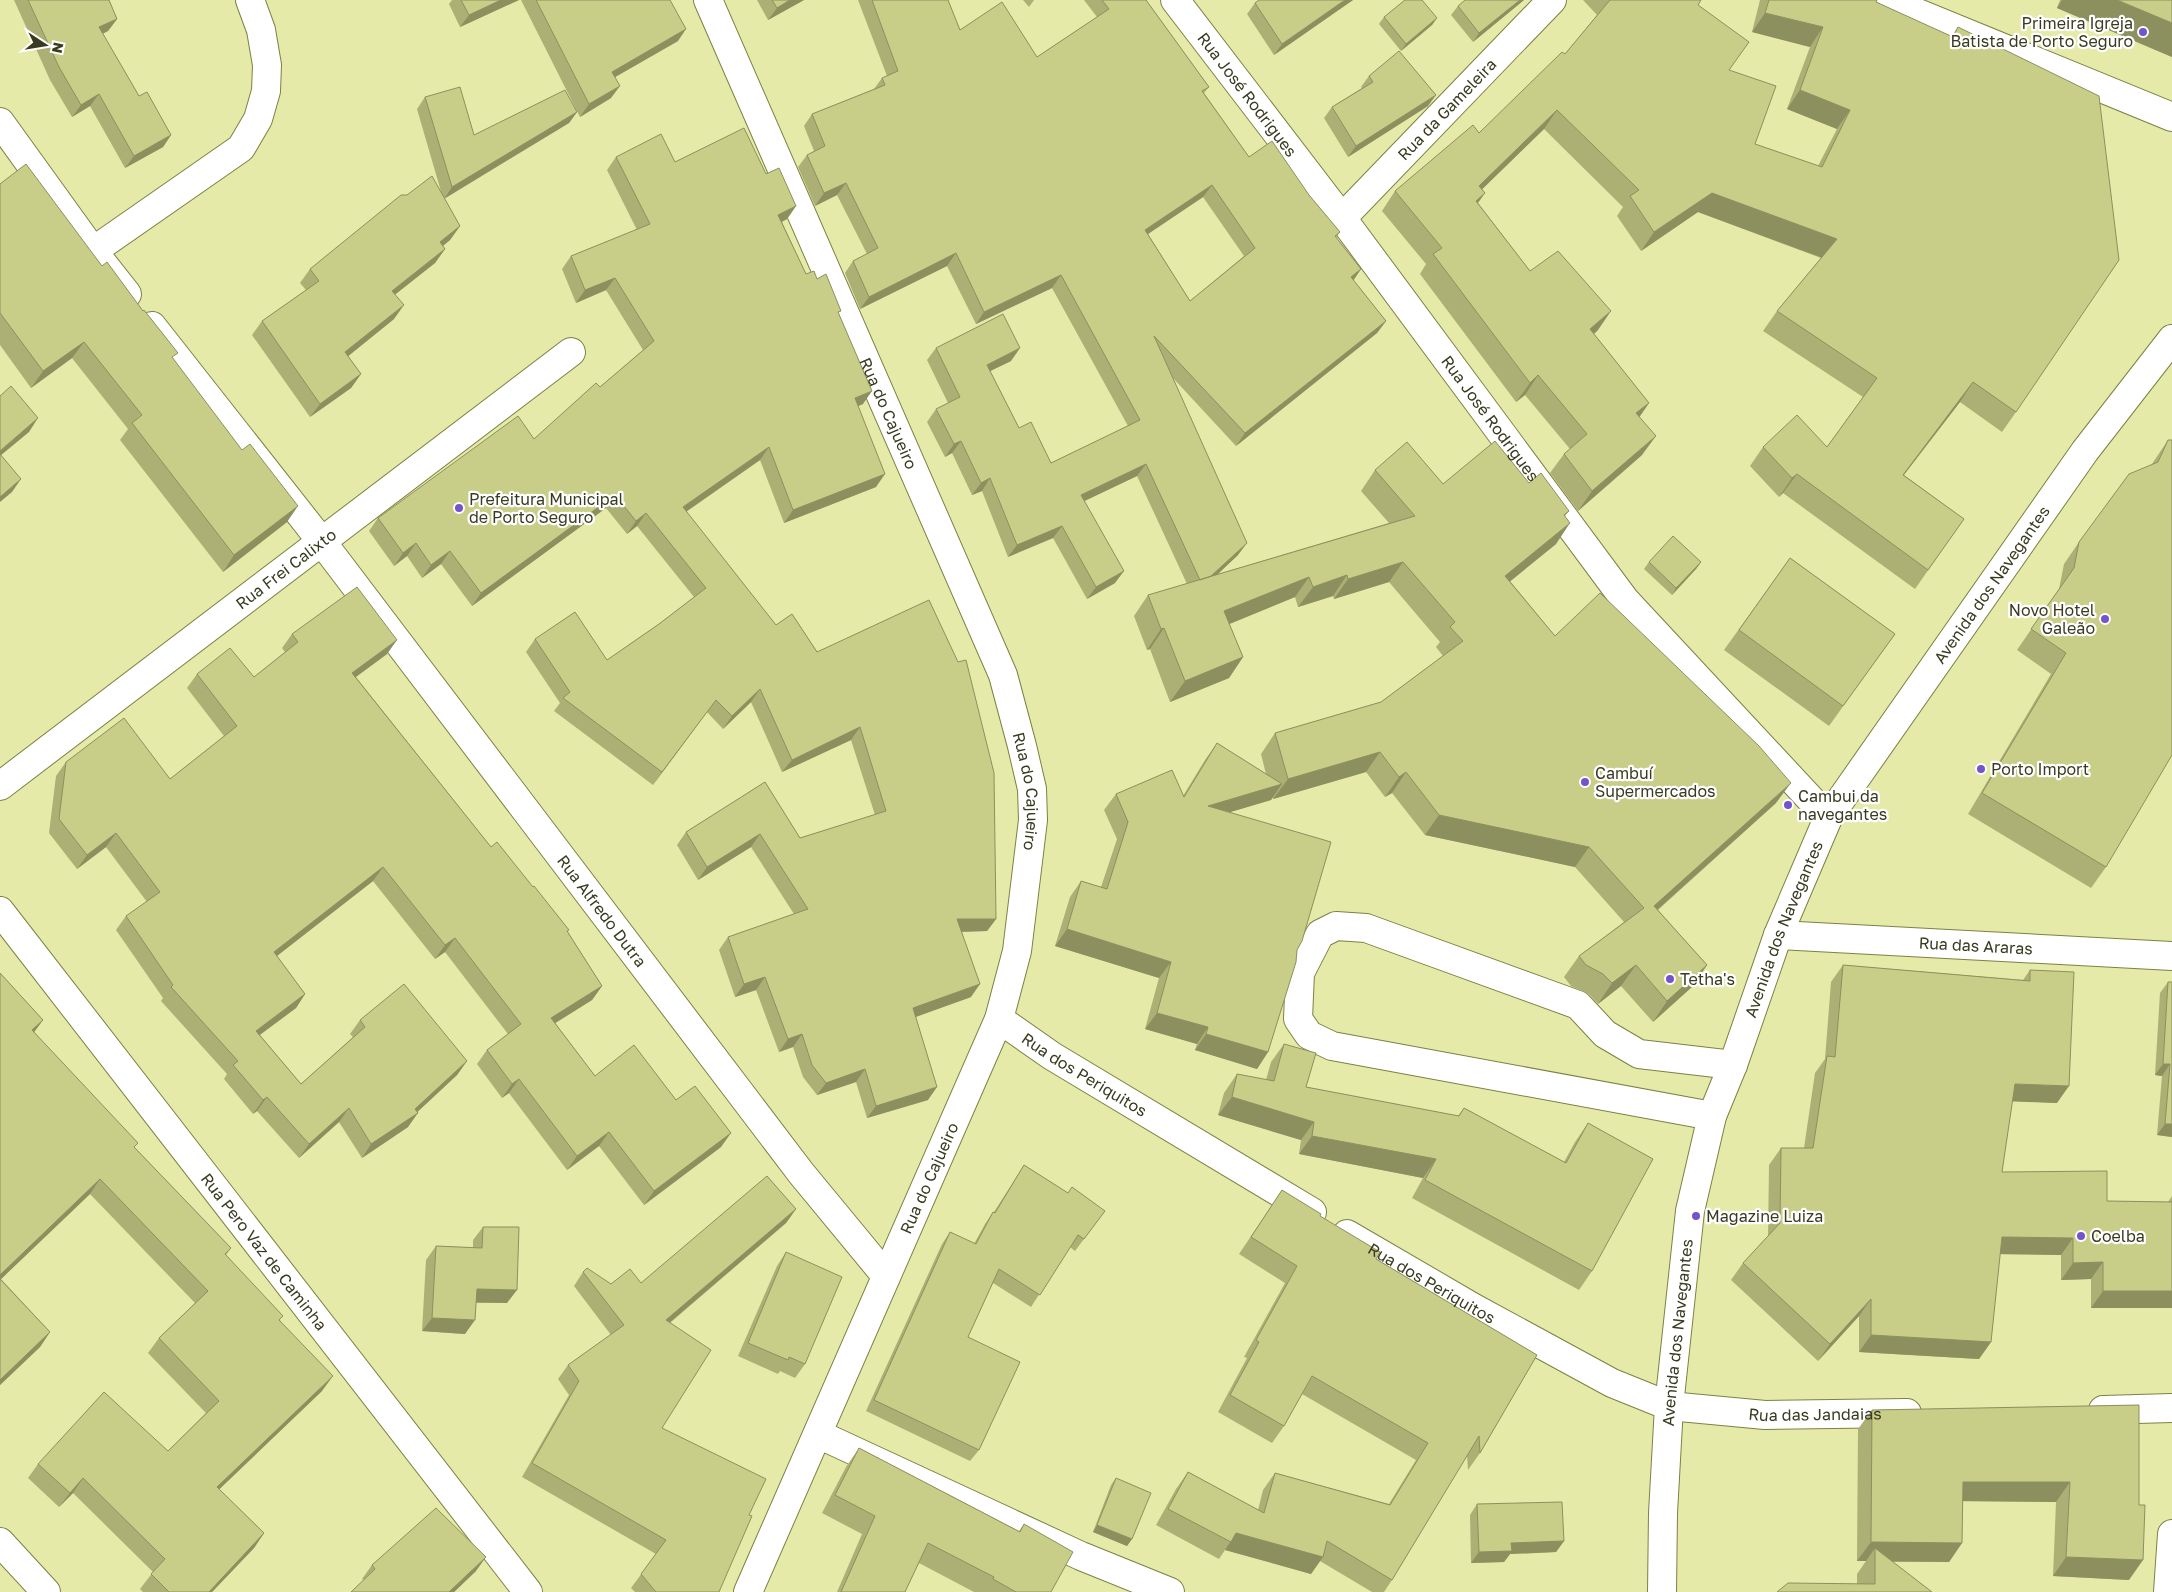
<svg xmlns="http://www.w3.org/2000/svg" width="2172" height="1592" font-family="'Golos Text',sans-serif">
<style>
.lines{fill:none;stroke-linecap:round;stroke-linejoin:round}
.minor-casing{stroke:#7d8143;stroke-width:30}
.major-casing{stroke:#7d8143;stroke-width:30}
.minor{stroke:#fff;stroke-width:28}
.major{stroke:#fff;stroke-width:28}
.wall{fill:#acb074;fill-rule:evenodd}
.shaded-wall{fill:#8c905e}
.building{fill:#c8cd87;stroke:#8c905e;fill-rule:evenodd}
.poi-dot{fill:#7453cd;stroke:#fff;stroke-width:2}
.labels{text-anchor:middle;stroke-width:4.5;stroke-linejoin:round;paint-order:stroke}
.poi-label{font-size:16px;fill:#393b21;stroke:#fff;text-anchor:start}
.street-label{font-size:16px;fill:#393b21;stroke:#fff}
</style>
<rect width="100%" height="100%" fill="#e5eaa9"/>
<g class="lines">
<g class="minor-casing">
<g id="minor">
<path id="s1" d="M708,0L1003,675L1022,746L1032,789L1033,820L1017,951L999,1019L748,1592"/>
<path id="s2" d="M1175,0L1342,218L1625,600L1828,818"/>
<path d="M1886,0L2172,117"/>
<path d="M0,122L93,251L127,294"/>
<path id="s3" d="M1342,218L1552,0"/>
<path d="M93,251L241,148L258,119L266,91L267,65L261,30L250,0"/>
<path id="s4" d="M152,326L322,542L801,1173L886,1276"/>
<path id="s5" d="M0,786L571,352"/>
<path id="s6" d="M0,911L528,1592"/>
<path id="s7" d="M1778,935L2172,956"/>
<path id="s8" d="M999,1019L1052,1056L1312,1212"/>
<path d="M1712,1116L1332,1046L1309,1035L1298,1019L1300,973L1320,934L1336,926L1366,928L1578,1005L1605,1034L1639,1054L1733,1065"/>
<path id="s9" d="M1347,1234L1474,1308L1612,1383L1669,1406L1765,1415L1907,1413"/>
<path d="M2103,1410L2172,1408"/>
<path d="M818,1434L1081,1556L1170,1592"/>
<path d="M0,1542L46,1592"/>
<path d="M2168,1592L2172,1534"/>
</g>
</g>
<g class="major-casing">
<g id="major">
<path id="s10" d="M1662,1592L1663,1513L1669,1406L1690,1211L1712,1116L1733,1065L1778,935L1828,818L2085,451L2172,339"/>
</g>
</g>
<use href="#minor" class="minor"/>
<use href="#major" class="major"/>
</g>
<path class="wall" d="M14,0H109L117,19L108,31L102,34L139,96L171,135L163,147L125,168L90,106L72,117L50,80Z
M452,0H519L460,27L449,4Z
M521,0H670L678,41L615,77L611,98L580,117Z
M757,0H804L768,20Z
M858,0H948L960,30L1037,57L1097,17L1084,0H1146L1209,87L1204,93L1249,157L1309,195L1340,232L1336,238L1361,269L1353,280L1386,321L1377,333L1236,446L1173,378L1238,555L1218,574L1389,523L1361,491L1375,470L1443,484L1529,483L1569,511L1565,516L1556,544L1510,581L1555,636L1776,803L1658,910L1707,965L1693,986L1653,1022L1621,986L1598,1004L1589,994L1571,986L1564,977L1579,956L1624,922L1575,867L1425,835L1392,793L1385,797L1366,772L1273,799V797L1271,800L1230,812L1297,950L1268,1052L1257,1069L1195,1050L1197,1044L1145,1029L1159,978L1055,946L1070,897L1081,881L1101,887L1117,839L1104,810L1116,794L1183,796L1205,760L1217,743L1266,774L1261,754L1275,733L1381,702L1443,656L1436,647L1440,642L1389,582L1334,599L1333,596L1298,607L1295,597L1229,624L1243,657L1229,678L1170,702L1150,649L1147,650L1134,616L1148,595L1187,584L1137,476L1084,501L1115,583L1087,599L1053,538L1008,557L982,491L972,495L952,453L945,457L927,422L936,409L948,403L927,360L936,348L1011,361L990,371L1019,428L1051,463L1128,426L1052,288L976,324L947,266L860,309L845,273L853,261L867,254L837,195L815,206L798,167L807,155L814,151L804,126L812,114L874,89L882,78L887,76ZM1203,197L1244,256L1190,301L1148,234Z
M1023,0H1034L1029,7Z
M1353,0L1274,55L1247,14L1255,3Z
M1524,0L1473,42L1451,15L1458,6Z
M1583,0H1701L1698,5L1729,70L1755,144L1818,166L1837,129L1787,109L1810,47L1752,32L1760,0H1877L1876,2L1951,37L1958,27L2016,412L2002,432L1960,402L1904,475L1964,519L1915,589L1783,493L1779,497L1750,466L1763,447H1827L1863,397L1763,331L1777,311L1821,258L1698,212L1641,251L1617,216L1623,207L1544,129L1482,189L1485,193L1478,203L1530,271L1598,330L1594,334L1649,403L1639,417L1642,455L1578,511L1550,473L1564,454L1570,449L1525,395L1516,402L1420,274L1426,264L1382,211L1395,191L1479,133L1565,54L1597,15Z
M2060,0H2172V57L2057,8Z
M1384,17L1437,18L1432,25L1401,51L1379,24Z
M1369,76L1428,106L1348,157L1324,118L1332,107L1362,88L1361,87Z
M425,97L474,135L577,112L569,123L444,198L460,226L450,240L443,246L445,249L435,263L395,294L394,319L348,356L361,374L351,388L310,417L252,335L262,321L306,290L300,283L310,269L407,195H442L417,109Z
M616,157L675,162L766,174L796,206L787,219L782,222L806,274L817,279L839,314L863,404L858,406L876,487L784,523L760,460L686,512L776,625L792,614L996,919L987,931L961,932L971,997L916,1017L928,1100L867,1118L856,1082L817,1095L803,1077L793,1047L779,1052L756,990L735,997L719,950L728,937L794,914L751,847L698,880L677,845L686,832L765,782L800,838L875,815L851,740L782,772L751,702L723,729L707,712L653,785L554,711L560,703L526,652L535,639L607,660L659,624L694,597L637,526L627,534L606,508L472,606L441,564L422,578L407,556L394,566L369,531L378,518L534,439L600,387L643,350L606,290L576,303L562,269L571,256L637,230L607,170Z
M0,184L102,266L173,359L287,522L223,572L120,440L128,429L72,358L31,388L0,345Z
M2168,440L2106,867L2091,888L1968,814L2051,674L2017,650L2059,589L2064,564L2079,542L2152,464Z
M1790,558L1895,634L1829,726L1724,650Z
M1649,562H1701L1696,569L1672,595L1644,569Z
M292,634L387,654L356,677L491,847L568,932L602,986L592,1000L555,1023L595,1076L676,1100L721,1147L644,1205L599,1146L567,1170L509,1093L502,1098L477,1064L487,1050L508,1034L445,952L435,959L373,881L277,956L305,994L296,1008L260,1035L301,1084L353,1037L350,1034L360,1020L467,1061L457,1075L417,1112L408,1127L362,1158L339,1122L299,1158L257,1111L253,1114L224,1079L227,1074L161,1001L163,998L116,930L126,916L147,902L106,847L77,869L49,833L56,776L66,762L170,779L224,736L187,688L197,674L254,677L285,652L282,648Z
M1843,965L2023,980L2030,970L2057,1103L2012,1101L2002,1172L2107,1201L2168,1202L2172,1196V1308H2091V1279L2061,1280V1255L2000,1254L1991,1342L1979,1359L1859,1352V1316L1818,1361L1731,1280L1743,1263L1768,1236L1769,1165L1781,1148H1804L1815,1073L1825,1059L1831,982Z
M0,973L43,1020L34,1032L135,1148L231,1248L226,1255L280,1320L322,1391L219,1489L264,1533L254,1548L212,1592H143L140,1589L153,1572L73,1493L59,1507L28,1478L38,1464L168,1451L206,1413L148,1353L159,1338L195,1303L90,1194L1,1279L50,1332L40,1347L0,1385Z
M2168,982H2172V1137L2157,1135L2162,1076L2155,1075L2160,993Z
M1284,1044L1306,1087L1458,1116L1464,1108L1564,1162L1575,1142L1588,1123L1592,1271L1579,1290L1412,1198L1423,1178L1299,1154L1301,1140L1218,1115L1224,1093L1237,1074L1266,1080L1271,1062Z
M1024,1165L1068,1193L1105,1211L1075,1251L1070,1247L1031,1307L993,1283L968,1337L979,1450L970,1461L866,1411L942,1244L950,1232L974,1244L985,1224L993,1212H994Z
M1282,1190L1320,1216L1376,1259L1537,1355L1480,1453L1468,1470L1467,1455L1392,1580L1384,1592H1372L1320,1561L1311,1574L1225,1550L1219,1559L1156,1525L1176,1489L1188,1472L1258,1510L1263,1490L1275,1473L1389,1504L1416,1460L1302,1394L1284,1426L1272,1443L1218,1412L1247,1358L1244,1357L1285,1283L1239,1254Z
M796,1209L786,1223L670,1323L662,1428L749,1515L719,1592H635L631,1588L656,1554L522,1477L569,1395L558,1379L568,1365L611,1335L574,1286L583,1272L611,1284L641,1283Z
M483,1227L507,1303H476L465,1334L422,1331L426,1260L436,1246L473,1248V1240Z
M786,1252L805,1364L795,1378L780,1371L778,1374L738,1356L777,1266Z
M2139,1405L2129,1580L2053,1576L2056,1502L1962,1501V1543L1949,1562H1893L1932,1592L1857,1584V1574L1866,1561H1857L1858,1429L1872,1410Z
M859,1448L1019,1531L1024,1524L1051,1592H974L919,1563L905,1592H837L862,1534L822,1513L846,1467Z
M1116,1478L1132,1539L1127,1546L1093,1532L1111,1485Z
M1477,1504L1564,1541L1556,1552L1510,1554L1504,1562L1471,1563L1470,1515Z
M372,1565L476,1571L454,1592H351L364,1580L362,1579Z"/>
<path class="shaded-wall" d="M501,0H519L460,27L469,15Z
M790,0H804L768,20L777,8Z
M1345,0H1353L1274,55L1282,44Z
M1520,0H1524L1473,42L1479,33Z
M2062,0H2117L2172,23V57L2057,8Z
M1765,13L1823,27L1810,47L1752,32Z
M1437,18L1432,25L1401,51L1406,44Z
M117,19L108,31L90,40L99,27Z
M686,29L678,41L603,84L612,72Z
M620,86L611,98L580,117L589,104Z
M1800,90L1850,110L1837,129L1787,109Z
M99,94L90,106L72,117L81,105Z
M1436,95L1428,106L1348,157L1356,146Z
M1557,110L1544,129L1466,205L1479,186Z
M577,112L569,123L444,199L452,187Z
M171,135L163,147L125,168L134,156Z
M846,183L837,195L815,206L824,193Z
M1212,185L1203,197L1136,242L1145,230Z
M1485,193L1471,212L1476,201Z
M1712,193L1837,239L1823,258L1698,212L1641,251L1654,232Z
M796,206L787,219L769,228L778,215Z
M460,226L450,240L430,256L440,242Z
M445,249L435,263L382,305L392,291Z
M956,253L947,266L860,309L869,297Z
M1361,269L1353,281L1351,277Z
M1061,275L1052,288L976,324L984,312Z
M615,278L606,290L576,303L585,290Z
M404,305L394,319L336,366L345,352Z
M1611,311L1598,330L1577,349L1590,329Z
M1386,321L1377,333L1236,446L1245,433Z
M84,342L72,358L31,388L43,371Z
M1020,348L1011,361L978,377L987,365Z
M361,374L351,388L310,417L320,404Z
M1538,375L1525,395L1516,402L1530,383Z
M1973,382L1960,402L1889,494L1903,475Z
M872,391L863,404L846,411L855,398Z
M1649,403L1636,422V413Z
M38,418L29,432L0,456V451Z
M1656,436L1642,455L1578,511L1592,491Z
M961,441L952,453L945,457L954,444Z
M769,447L760,460L674,520L683,507Z
M1146,464L1137,476L1072,507L1081,495Z
M885,474L876,487L784,523L793,510Z
M1797,474L1783,493L1779,497L1792,478Z
M990,478L982,491L972,495L981,483Z
M21,479L12,492L0,502V497Z
M615,495L606,508L472,606L481,593Z
M298,506L287,522L223,572L234,555Z
M646,513L637,526L627,534L636,521Z
M1570,523L1556,544L1491,597L1505,576Z
M1062,526L1053,538L1008,557L1017,545Z
M416,543L407,556L394,566L403,553Z
M1247,543L1238,555L1193,597L1202,585Z
M450,551L441,564L422,578L431,565Z
M1403,562L1389,582L1334,599L1348,579Z
M1701,562L1696,569L1672,595L1676,588Z
M1124,571L1115,583L1087,599L1096,587Z
M1347,575L1333,596L1298,607L1313,587Z
M1309,577L1295,597L1210,632L1224,611Z
M1164,628L1150,649L1147,650L1161,629Z
M397,640L387,654L342,687L352,673Z
M1243,657L1229,678L1170,702L1185,681Z
M760,689L751,702L723,729L732,716Z
M716,700L707,712L653,785L662,772Z
M860,727L851,740L782,772L792,760Z
M1380,752L1366,772L1273,799L1288,779Z
M1406,772L1392,793L1385,797L1399,777Z
M1791,783L1776,803L1639,926L1654,906Z
M1282,784L1271,800L1197,822L1208,806Z
M1439,815L1589,847L1575,867L1425,835Z
M116,833L106,847L77,869L87,855Z
M760,834L751,847L698,880L707,867Z
M383,867L373,881L264,966L274,952Z
M957,919H996L987,931L948,932Z
M1067,929L1171,962L1159,978L1055,946Z
M455,938L445,952L435,959L445,945Z
M1636,965L1621,986L1598,1004L1612,983Z
M1707,965L1693,986L1653,1022L1667,1001Z
M765,977L756,990L735,997L744,984Z
M980,984L971,997L904,1021L913,1008Z
M602,986L592,1000L541,1032L551,1018Z
M305,994L296,1008L246,1045L256,1031Z
M1157,1013L1208,1027L1197,1044L1145,1029Z
M43,1020L32,1035V1030Z
M802,1034L793,1047L779,1052L788,1039Z
M1206,1034L1268,1052L1257,1069L1195,1050Z
M467,1061L457,1075L411,1118L418,1113L408,1127L362,1158L371,1144L415,1109Z
M2163,1064H2170L2162,1076L2155,1075Z
M865,1069L856,1082L817,1095L826,1083Z
M519,1079L509,1093L502,1098L512,1084Z
M2015,1084L2069,1086L2057,1103L2003,1101Z
M937,1087L928,1100L867,1118L876,1106Z
M267,1097L257,1111L253,1114L263,1100Z
M1232,1097L1314,1122L1301,1140L1218,1115Z
M349,1108L339,1122L299,1158L309,1144Z
M2165,1124H2172V1137L2157,1135Z
M609,1132L599,1146L567,1170L577,1156Z
M731,1133L721,1147L644,1205L654,1191Z
M1312,1136L1436,1159L1423,1178L1299,1154Z
M100,1179L90,1194L0,1280V1275Z
M796,1209L786,1223L656,1334L666,1320Z
M2002,1237L2073,1238L2061,1255L1990,1254Z
M2103,1262L2091,1279L2061,1280L2073,1263Z
M477,1289L517,1290L507,1303L467,1302Z
M2103,1291H2172V1308H2091Z
M1871,1299L1859,1316L1818,1361L1830,1344Z
M432,1318L475,1320L465,1334L422,1331Z
M50,1332L40,1347L0,1385V1380Z
M1871,1335L1991,1342L1979,1359L1859,1352Z
M333,1376L322,1391L206,1502L217,1487Z
M83,1478L73,1493L59,1507L70,1493Z
M1963,1482H2070L2056,1502L1949,1501Z
M1097,1525L1132,1539L1127,1546L1093,1532Z
M264,1533L254,1548L212,1592H209Z
M1236,1533L1323,1557L1311,1574L1225,1550Z
M1564,1541L1556,1552L1510,1554L1504,1562L1471,1563L1479,1552L1511,1543Z
M1871,1542L1962,1543L1949,1562L1875,1561V1548L1866,1561H1857Z
M486,1557L476,1571L454,1592H449Z
M2066,1557L2143,1560L2129,1580L2053,1576Z"/>
<path class="building" d="M28,0H109L117,19L99,27L139,96L147,92L171,135L134,156L99,94L81,105L59,67Z
M461,0H501L469,15Z
M536,0H670L686,29L612,72L620,86L589,104Z
M772,0H790L777,8Z
M872,0H948L960,30L1002,2L1037,57L1109,9L1102,0H1146L1209,87L1202,91L1249,157L1272,141L1309,195L1340,232L1335,236L1361,269L1351,277L1386,321L1245,433L1154,336L1247,543L1211,576L1200,580L1146,464L1081,495L1124,571L1096,587L1062,526L1017,545L990,478L981,483L961,441L954,444L936,409L960,397L936,348L1003,314L1020,348L987,365L1019,428L1031,422L1051,463L1140,420L1061,275L984,312L956,253L869,297L853,261L878,248L846,183L824,193L807,155L825,146L812,114L885,85L882,78L898,71ZM1212,185L1255,248L1190,301L1145,230Z
M1259,0H1345L1282,44L1255,3Z
M1405,0H1422L1437,18L1406,44L1384,17Z
M1465,0H1520L1479,33L1458,6Z
M1610,0H1701L1698,5L1749,42L1729,70L1776,86L1755,144L1822,167L1850,110L1800,90L1823,27L1765,13L1769,0H1877L1876,2L1953,37L1958,27L2099,96L2119,260L2016,412L1973,382L1903,475L1964,519L1928,570L1797,474L1792,478L1763,447L1797,415L1827,447L1877,378L1777,311L1837,239L1712,193L1654,232L1630,196L1639,190L1557,110L1479,186L1485,193L1476,201L1530,271L1558,251L1611,311L1590,329L1649,403L1636,413L1656,436L1592,491L1564,454L1587,434L1538,375L1530,383L1433,254L1442,248L1395,191L1473,125L1479,133L1562,52L1565,54Z
M2117,0H2172V23Z
M1399,51L1436,95L1356,146L1332,107L1373,82L1369,76Z
M460,87L474,135L565,90L577,112L452,187L425,97Z
M744,128L766,174L779,168L796,206L778,215L806,274L814,271L817,279L826,274L841,311L838,312L872,391L855,398L885,474L793,510L769,447L683,507L776,625L792,614L817,652L929,600L958,662L966,660L994,773L996,919H957L980,984L913,1008L937,1087L876,1106L865,1069L826,1083L812,1065L802,1034L788,1039L765,977L744,984L728,937L808,909L760,834L707,867L686,832L765,782L800,838L886,811L860,727L792,760L760,689L732,716L716,700L662,772L563,698L570,692L535,639L575,612L607,660L659,624L706,588L646,513L636,521L615,495L481,593L450,551L431,565L416,543L403,553L378,518L518,416L534,439L596,383L600,387L654,341L615,278L585,290L571,256L650,224L616,157L661,134L675,162Z
M26,164L102,266L107,262L143,311L144,310L178,353L172,357L242,450L250,444L298,506L234,555L132,423L142,415L84,342L43,371L0,313V184Z
M432,176L460,226L440,242L445,249L392,291L404,305L345,352L361,374L320,404L262,321L319,281L310,269L401,195H407Z
M11,386L38,418L0,451V396Z
M2168,440H2172V755L2106,867L1982,793L2066,653L2031,629L2074,568L2079,542L2129,474L2158,462Z
M1495,441L1529,483L1541,473L1569,511L1564,515L1570,523L1505,576L1555,636L1600,593L1759,746L1791,783L1654,906L1707,965L1667,1001L1636,965L1612,983L1603,974L1586,965L1579,956L1644,908L1589,847L1439,815L1406,772L1399,777L1380,752L1288,779L1275,733L1381,702L1463,641L1450,627L1455,622L1403,562L1348,579L1347,575L1313,587L1309,577L1224,611L1243,657L1185,681L1164,628L1161,629L1148,595L1415,516L1375,470L1407,442L1443,484Z
M0,454L21,479L0,497Z
M1673,536L1701,562L1676,588L1649,562Z
M1790,558L1895,634L1843,706L1739,630Z
M357,587L397,640L352,673L491,847L497,842L533,887L534,886L569,930L567,931L602,986L551,1018L595,1076L634,1045L676,1100L695,1086L731,1133L654,1191L609,1132L577,1156L519,1079L512,1084L487,1050L521,1024L455,938L445,945L383,867L274,952L305,994L256,1031L301,1084L365,1027L360,1020L404,984L467,1061L415,1109L418,1113L371,1144L349,1108L309,1144L267,1097L263,1100L233,1065L238,1061L171,987L173,985L126,916L160,892L116,833L87,855L59,819L66,762L124,718L170,779L237,726L197,674L230,648L254,677L298,642L292,634Z
M1217,743L1282,784L1208,806L1331,842L1302,941L1297,950L1296,962L1268,1052L1206,1034L1208,1027L1157,1013L1171,962L1067,929L1081,881L1107,889L1128,822L1116,794L1172,770L1184,797Z
M1843,965L2030,981V970L2074,972L2069,1086L2015,1084L2002,1172L2107,1171V1201L2172,1202V1291H2103V1262L2073,1263V1238L2002,1237L1991,1342L1871,1335V1299L1830,1344L1743,1263L1780,1223L1781,1148H1813L1827,1056L1835,1057Z
M0,973L43,1020L32,1030L138,1143L134,1147L231,1248L225,1254L283,1316L279,1320L333,1376L217,1487L264,1533L209,1592H169L151,1574L165,1559L83,1478L70,1493L38,1464L104,1392L168,1451L219,1401L159,1338L208,1291L100,1179L0,1275Z
M2168,982H2172V1124H2165L2170,1064H2163Z
M1284,1044L1316,1053L1306,1087L1459,1116L1464,1108L1566,1163L1588,1123L1653,1159L1592,1271L1425,1180L1436,1159L1312,1136L1314,1122L1232,1097L1237,1074L1274,1081Z
M1024,1165L1068,1193L1072,1187L1105,1211L1084,1239L1078,1235L1040,1295L999,1269L968,1337L1020,1362L979,1450L874,1400L950,1232L976,1244L993,1212L995,1213Z
M767,1176L796,1209L666,1320L711,1350L662,1428L766,1479L749,1515L752,1516L719,1592H656L641,1574L666,1540L532,1463L579,1381L568,1365L624,1325L583,1272L587,1268L611,1284L630,1269L641,1283Z
M1282,1190L1321,1214L1320,1216L1380,1252L1376,1259L1537,1355L1480,1453L1479,1436L1392,1580L1327,1541L1323,1557L1236,1533L1231,1542L1168,1509L1188,1472L1264,1513L1275,1473L1390,1505L1428,1443L1312,1376L1284,1426L1230,1395L1259,1342L1256,1340L1297,1266L1251,1237Z
M483,1227H519L517,1290L477,1289L475,1320L432,1318L436,1246L482,1248Z
M786,1252L842,1277L805,1364L789,1357L788,1360L748,1343Z
M0,1279L50,1332L0,1380Z
M2139,1405V1505H2145L2143,1560L2066,1557L2070,1482H1963L1962,1543L1871,1542L1872,1410Z
M859,1448L1020,1532L1024,1524L1073,1552L1051,1592H1016L993,1579L994,1577L928,1543L905,1592H841L875,1516L835,1495Z
M1116,1478L1151,1493L1132,1539L1097,1525Z
M1562,1502L1564,1541L1511,1543L1512,1551L1479,1552L1477,1504Z
M436,1508L486,1557L449,1592H351L375,1569L372,1565Z
M1875,1548L1932,1592H1777L1788,1583L1875,1584Z"/>
<g class="poi-dot">
<circle cx="2143" cy="32" r="5"/>
<circle cx="459" cy="508" r="5"/>
<circle cx="2105" cy="619" r="5"/>
<circle cx="1981" cy="769" r="5"/>
<circle cx="1585" cy="782" r="5"/>
<circle cx="1788" cy="805" r="5"/>
<circle cx="1670" cy="979" r="5"/>
<circle cx="1696" cy="1216" r="5"/>
<circle cx="2081" cy="1236" r="5"/>
</g>
<g class="labels">
<g class="poi-label">
<text x="2133" y="29" text-anchor="end">Primeira Igreja<tspan x="2133" dy="18">Batista de Porto Seguro</tspan></text>
<text x="469" y="505">Prefeitura Municipal<tspan x="469" dy="18">de Porto Seguro</tspan></text>
<text x="2095" y="616" text-anchor="end">Novo Hotel<tspan x="2095" dy="18">Galeão</tspan></text>
<text x="1991" y="775">Porto Import</text>
<text x="1595" y="779">Cambuí<tspan x="1595" dy="18">Supermercados</tspan></text>
<text x="1798" y="802">Cambui da<tspan x="1798" dy="18">navegantes</tspan></text>
<text x="1680" y="985">Tetha's</text>
<text x="1706" y="1222">Magazine Luiza</text>
<text x="2091" y="1242">Coelba</text>
</g>
<g class="street-label">
<text dy="6" stroke="none"><textPath href="#s2" startOffset="119">Rua José Rodrigues</textPath></text>
<text dy="6" stroke="none"><textPath href="#s3" startOffset="151">Rua da Gameleira</textPath></text>
<text dy="6" stroke="none"><textPath href="#s1" startOffset="451">Rua do Cajueiro</textPath></text>
<text dy="6" stroke="none"><textPath href="#s2" startOffset="524">Rua José Rodrigues</textPath></text>
<text dy="6" stroke="none"><textPath href="#s5" startOffset="359">Rua Frei Calixto</textPath></text>
<text dy="6" stroke="none"><textPath href="#s10" startOffset="1085">Avenida dos Navegantes</textPath></text>
<text dy="6" stroke="none"><textPath href="#s1" startOffset="856">Rua do Cajueiro</textPath></text>
<text dy="6" stroke="none"><textPath href="#s4" startOffset="738">Rua Alfredo Dutra</textPath></text>
<text dy="6" stroke="none"><textPath href="#s10" startOffset="680">Avenida dos Navegantes</textPath></text>
<text dy="6" stroke="none"><textPath href="#s7" startOffset="198">Rua das Araras</textPath></text>
<text dy="6" stroke="none"><textPath href="#s8" startOffset="102">Rua dos Periquitos</textPath></text>
<text transform="translate(929 1178) rotate(-66)" y="6">Rua do Cajueiro</text>
<text dy="6" stroke="none"><textPath href="#s6" startOffset="431">Rua Pero Vaz de Caminha</textPath></text>
<text dy="6" stroke="none"><textPath href="#s9" startOffset="98">Rua dos Periquitos</textPath></text>
<text dy="6" stroke="none"><textPath href="#s10" startOffset="260">Avenida dos Navegantes</textPath></text>
<text dy="6" stroke="none"><textPath href="#s9" startOffset="512">Rua das Jandaias</textPath></text>
</g>
</g>
<g transform="translate(45 45) rotate(102)" stroke="#ffffff" stroke-width="4" paint-order="stroke">
<path d="M0-4L9 19L0 12L-9 19Z" fill="#393b21"/>
<text y="-8" font-size="14" font-weight="bold" text-anchor="middle" fill="#393b21">N</text>
</g>
</svg>
